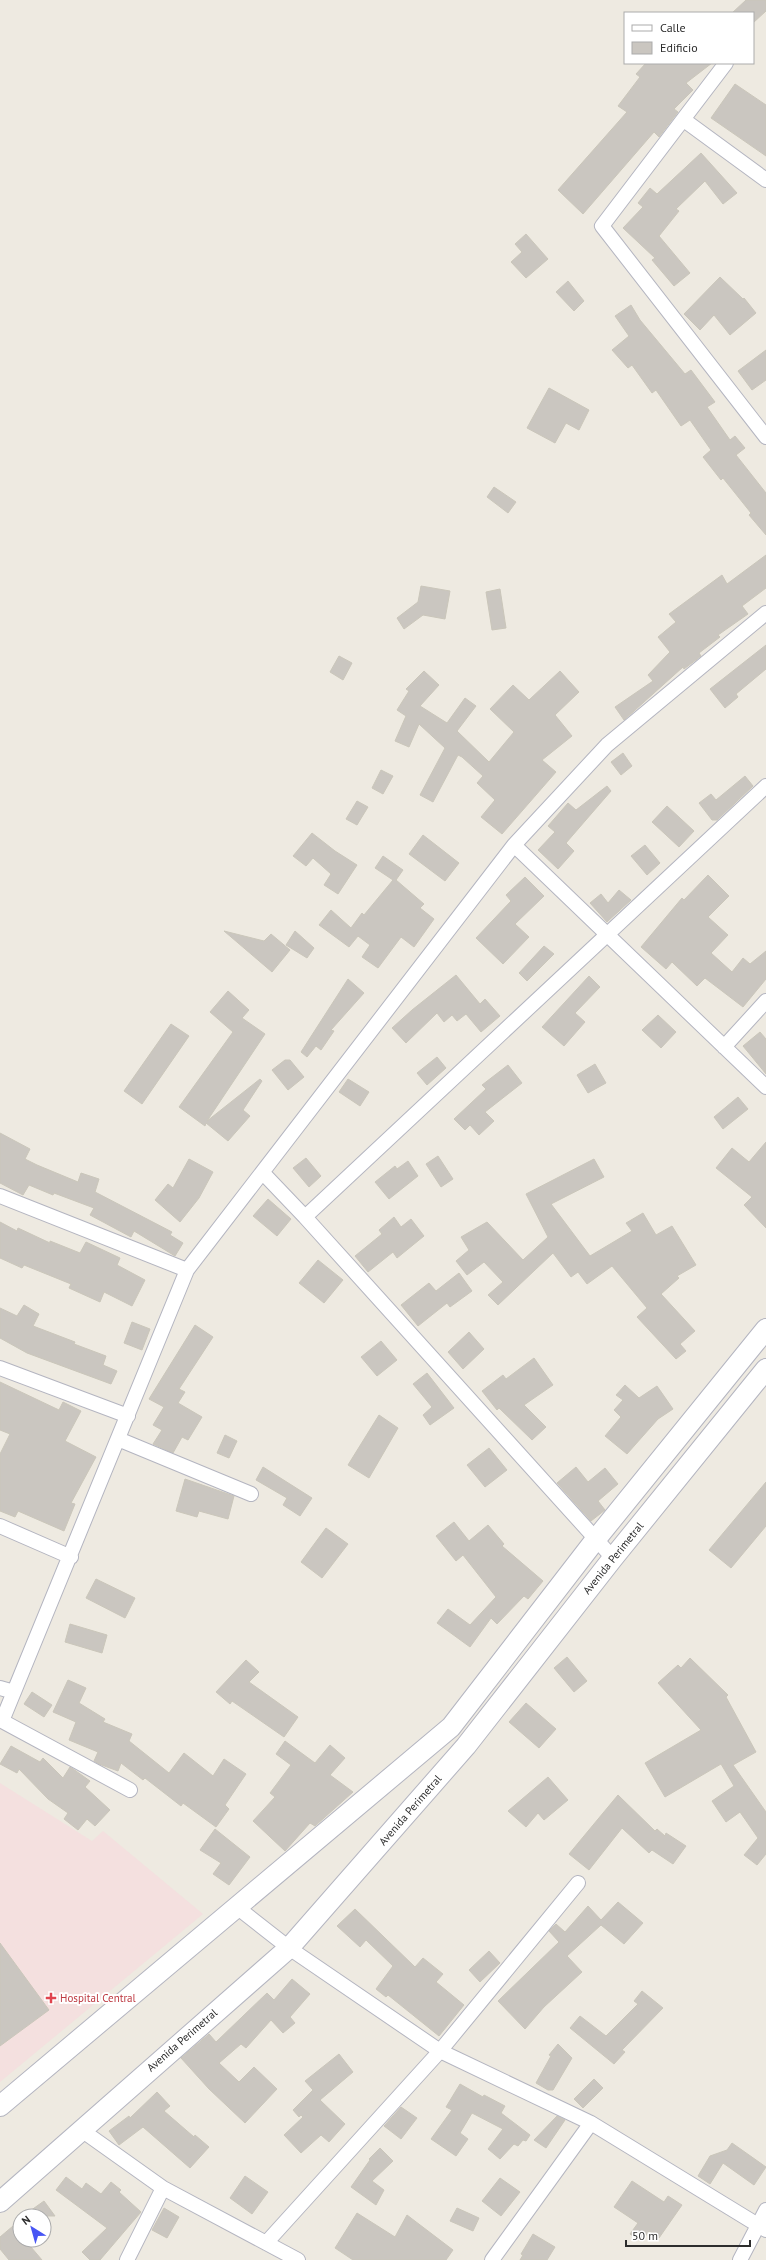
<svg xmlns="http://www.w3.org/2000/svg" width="766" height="2260" font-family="'PT Sans',sans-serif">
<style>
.medical{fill:#f4e0df}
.building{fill:#cac6c0;stroke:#cac6ba}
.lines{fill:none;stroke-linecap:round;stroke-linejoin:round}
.street-casing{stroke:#b4b5c0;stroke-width:16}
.secondary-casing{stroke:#b4b5c0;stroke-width:22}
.street{stroke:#fff;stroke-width:14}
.secondary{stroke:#fff;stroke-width:20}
.health-dot{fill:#e0444e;stroke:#fff;stroke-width:1.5}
.labels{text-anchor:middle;stroke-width:4;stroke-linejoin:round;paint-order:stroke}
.street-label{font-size:11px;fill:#2d2d2d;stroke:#fff}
.health-label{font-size:11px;fill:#be3a42;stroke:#fff;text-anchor:start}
</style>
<rect width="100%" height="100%" fill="#eeeae1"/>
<path class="medical" d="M0,1783L92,1841L103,1831L203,1914L0,2082Z"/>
<path class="building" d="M746,0H766V11L753,23V13H732Z
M646,63H712L686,83L693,90L674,109L678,112L659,137L654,132L583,214L558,190L627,112L618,106L640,77L636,74Z
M735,84L766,105V156L711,118Z
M701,153L737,193L723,204L705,181L676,209L679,211L659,236L690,273L674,286L652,260L655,258L623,228L643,207L638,203L650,188L657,194Z
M526,234L548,259L526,278L511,262L522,252L515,244Z
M720,277L743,299L744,298L756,313L730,335L714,315L700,330L684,314Z
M568,281L584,301L574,311L556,292Z
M631,305L640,320L685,374L691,370L715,402L707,407L730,440L735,436L745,448L736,455L766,493V535L749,515L751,513L723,478L721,480L703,457L711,450L690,420L681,426L656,390L652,393L632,365L628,368L612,350L629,336L615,316Z
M766,350V380L752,390L738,371Z
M549,388L589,410L579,430L566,423L555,443L527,428Z
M494,487L516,502L508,513L487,497Z
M766,555V588L742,606L748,614L718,635L720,637L699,653L701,656L684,669L683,667L624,720L615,707L653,681L648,675L670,652L658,637L676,622L669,614L722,575L727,584Z
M421,586L450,591L445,619L423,615L404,629L397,618L418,602Z
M500,589L506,628L492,630L486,592Z
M766,645V669L736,694L738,697L725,708L710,689Z
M339,656L352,663L343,680L330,672Z
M424,671L439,685L420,706L447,723L465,698L476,706L457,731L489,762L514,732L490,709L513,685L529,700L560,671L579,692L555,715L572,736L542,760L556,772L502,834L481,817L495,800L477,783L483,776L462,757L458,755L433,802L420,795L445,748L419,724L409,747L395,741L406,716L397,710L409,691L406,689Z
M623,753L632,766L621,775L611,762Z
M381,770L393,776L383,794L372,788Z
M745,776L753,786L717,820H712L699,803L711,794L716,800Z
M607,786L611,791L566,843L574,851L558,869L538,850L555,832L548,826L568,803L576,810Z
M357,801L368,807L357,825L346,819Z
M667,806L694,831L679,847L652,822Z
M312,833L335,851L357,865L338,894L324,885L331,874L313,858L306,866L293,856Z
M423,835L459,863L445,881L409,854Z
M645,845L660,863L647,875L631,856Z
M383,856L403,870L396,880L424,904L420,908L434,919L414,947L401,937L378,968L362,957L370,945L358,936L349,947L319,925L331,910L351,928L362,913L364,915L393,880L375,868Z
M708,875L729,896L708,917L728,935L711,953L732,972L743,958L750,964L766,951V979L743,1007L705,978L697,986L672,962L666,969L641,947L682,898L684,900Z
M525,877L544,896L515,924L529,937L503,964L476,938L511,901L506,895Z
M619,890L631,900L607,922L590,903L601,894L608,903Z
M224,931L264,941L271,934L290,950L272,972Z
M295,931L314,948L307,958L286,945Z
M544,946L554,954L527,981L519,973Z
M456,975L480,1004L485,999L500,1016L481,1032L466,1014L457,1021L452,1015L444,1022L437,1013L406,1043L392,1028L412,1010Z
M589,976L600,987L575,1013L585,1022L564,1046L542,1027Z
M348,979L364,993L331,1030L334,1031L321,1050L316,1046L307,1057L301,1052Z
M228,991L249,1010L242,1018L265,1034L207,1121L260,1079L262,1081L243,1110L250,1116L228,1141L206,1123L205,1126L179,1107L233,1032L210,1012Z
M658,1015L676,1032L661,1048L642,1030Z
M171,1024L189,1036L142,1104L124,1091Z
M760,1032L766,1039V1074L743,1046Z
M437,1057L446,1068L427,1085L417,1073Z
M285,1060H290L304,1077L288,1090L272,1070Z
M595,1064L606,1083L588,1093L577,1075Z
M508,1065L522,1083L485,1112L494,1121L479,1135L470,1125L465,1130L454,1119L486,1089L482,1085Z
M348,1079L369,1092L360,1106L339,1092Z
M738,1097L748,1109L723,1129L714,1117Z
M0,1133L30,1149L25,1159L37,1165L78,1182L81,1173L99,1179L95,1192L172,1232L170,1235L183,1243L175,1256L134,1231L131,1237L90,1215L94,1208L54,1193L53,1195L29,1185L23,1195L0,1183Z
M766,1142V1228L744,1205L752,1197L716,1168L732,1148L749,1162Z
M438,1156L453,1179L441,1187L426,1164Z
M306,1158L321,1176L309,1187L293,1168Z
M189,1159L213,1172L199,1198L180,1222L155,1200L168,1184L173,1188Z
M594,1159L604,1177L551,1204L590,1256L632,1231L626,1223L643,1213L656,1235L672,1226L696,1265L677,1276L679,1278L661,1294L695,1331L680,1344L686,1351L676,1359L637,1317L647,1308L612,1266L587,1284L578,1272L571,1277L553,1253L498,1305L488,1295L503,1282L484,1262L467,1275L456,1261L469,1250L461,1237L487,1222L523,1260L548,1237L526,1194Z
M408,1161L418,1176L389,1199L375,1182L395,1166L397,1169Z
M268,1199L291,1219L277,1236L253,1216Z
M394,1217L401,1227L411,1219L424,1236L397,1258L393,1252L368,1272L355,1256L382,1234L379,1230Z
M0,1222L17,1231L18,1228L50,1243V1241L80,1253L86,1242L120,1258L117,1265L145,1280L132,1306L104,1292L100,1302L69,1288L71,1284L24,1265L22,1268L0,1258Z
M318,1260L343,1280L324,1303L299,1283Z
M459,1273L472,1291L450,1307L447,1303L418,1326L401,1305L429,1283L436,1291Z
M24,1305L39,1314L33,1326L75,1342L74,1344L106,1356L103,1365L117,1371L111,1384L27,1353L0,1338V1308L17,1316Z
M132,1322L150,1329L142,1350L124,1343Z
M195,1325L213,1337L179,1389L185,1392L178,1403L202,1417L188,1440L182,1437L173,1453L153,1444L162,1430L153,1425L164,1407L149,1399Z
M469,1332L484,1349L463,1369L448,1352Z
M381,1341L397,1360L377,1376L361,1357Z
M534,1358L553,1385L524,1405L546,1427L532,1440L499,1408L497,1410L482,1391L503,1375L506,1379Z
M427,1373L454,1408L430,1425L423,1415L432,1407L413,1384Z
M0,1382L59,1410L63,1402L81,1411L65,1441L96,1457L71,1503L75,1504L64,1531L18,1511L15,1517L0,1511V1454L10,1434L0,1430Z
M625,1385L639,1398L657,1386L673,1409L658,1419L627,1454L605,1436L621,1417L614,1410L623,1400L616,1395Z
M379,1415L398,1428L369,1478L348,1465Z
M225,1435L237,1441L229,1458L217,1453Z
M489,1448L507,1470L485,1487L467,1465Z
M263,1467L312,1498L300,1516L283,1505L287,1498L256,1480Z
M576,1467L588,1482L605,1468L618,1484L598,1501L605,1510L591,1521L557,1483Z
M185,1479L234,1496L228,1519L199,1511L197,1517L176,1511Z
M766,1482V1526L731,1568L709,1550Z
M454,1522L469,1541L488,1525L504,1544L502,1546L543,1581L528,1599L524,1596L497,1624L491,1618L470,1647L437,1623L448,1609L470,1625L496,1597L463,1555L456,1561L436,1536Z
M326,1528L348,1544L322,1578L301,1562Z
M96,1579L135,1598L125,1618L86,1598Z
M70,1624L107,1635L102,1653L65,1642Z
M567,1657L587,1681L574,1692L554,1668Z
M690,1658L728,1695L726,1697L756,1752L733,1765L766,1812V1854L757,1865L744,1855L758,1838L740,1812L726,1822L712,1801L734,1786L721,1764L665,1797L645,1763L701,1730L658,1683L678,1665L681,1668Z
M246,1660L259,1672L249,1682L298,1717L284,1737L232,1701L230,1704L216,1692Z
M68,1680L86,1688L79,1703L105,1719L103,1722L132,1734L129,1741L169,1773L184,1753L213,1776L224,1759L246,1774L225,1805L229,1809L216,1827L183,1803L181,1806L145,1778L143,1780L121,1763L118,1771L99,1764L94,1761L98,1752L69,1740L76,1722L53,1712Z
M32,1692L52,1705L44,1717L24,1704Z
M526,1703L556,1729L539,1748L509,1722Z
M285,1741L315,1763L330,1745L345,1758L330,1775L353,1792L315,1826L310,1823L285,1851L253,1821L275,1797L270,1793L291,1765L276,1754Z
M11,1746L40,1762L43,1758L63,1778L70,1767L76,1771L90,1781L85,1787L110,1810L95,1826L87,1819L78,1830L64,1819L68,1813L48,1799L19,1769L17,1773L0,1764Z
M548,1777L568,1800L544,1820L538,1813L526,1827L508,1811Z
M618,1795L655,1831L657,1829L665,1836L666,1833L686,1846L673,1864L652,1850L649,1853L622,1828L589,1870L569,1854Z
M215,1829L250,1857L229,1885L213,1874L221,1863L200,1850Z
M618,1902L643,1923L624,1944L601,1925L567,1956L582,1972L544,2007L525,2029L498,2001L559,1942L549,1931L556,1924L565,1932L588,1906L601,1920Z
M355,1909L415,1967L423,1958L443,1974L436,1982L464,2005L439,2036L388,1995L386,1997L376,1989L393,1966L366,1940L360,1947L337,1926Z
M0,1943L49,2010L0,2046Z
M489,1951L500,1963L480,1982L469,1970Z
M292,1979L310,1994L290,2017L295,2023L283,2033L271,2020L246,2048L241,2044L219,2063L239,2082L254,2067L277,2089L245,2123L209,2089L181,2058L209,2034L216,2042L267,1993L274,2000Z
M642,1991L663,2008L622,2050L625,2052L614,2064L570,2028L580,2016L606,2036L638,2004L634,2001Z
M558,2044L572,2058L553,2090H548L536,2083L551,2056L549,2055Z
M339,2054L353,2072L320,2100L345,2124L329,2142L321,2135L301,2153L284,2135L303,2117L301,2115L299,2117L293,2110L313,2090L305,2081Z
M594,2079L603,2088L583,2108L574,2099Z
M460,2084L483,2097L484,2095L505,2106L501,2113L530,2135L526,2141L523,2140L518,2146L514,2144L500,2159L488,2149L503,2129L472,2113L460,2133L468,2139L456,2156L431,2139L452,2110L446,2107Z
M157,2092L170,2106L164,2111L194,2137L195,2135L209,2147L190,2168L143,2127L119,2145L109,2131L129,2116L130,2118Z
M401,2107L417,2118L401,2139L384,2126Z
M557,2116L565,2120L546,2148L534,2140Z
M732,2143L766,2167L754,2185L723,2163L710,2184L698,2176L710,2156L727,2150Z
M380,2148L393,2161L372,2181L384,2190L376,2205L351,2187L370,2160L369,2159Z
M245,2176L268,2192L252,2214L230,2198Z
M66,2177L82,2189L86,2183L101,2194L111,2182L121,2190L119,2192L141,2212L100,2260H90L82,2252L107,2228L56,2190Z
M500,2178L520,2192L501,2216L482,2201Z
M632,2181L664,2202L668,2196L682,2205L659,2238L649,2231L642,2241L630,2234L638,2223L614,2207Z
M44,2201L55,2216H23Z
M164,2208L179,2217L167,2238L152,2230Z
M457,2208L479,2218L473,2231L450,2221Z
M357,2213L395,2237L407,2215L453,2250L446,2260H353L335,2248Z
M13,2226L20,2235V2240H25L42,2260H9L0,2249V2237Z
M533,2234L555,2247L547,2260H520L523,2255L521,2254Z"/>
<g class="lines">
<g class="street-casing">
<path id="street" d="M726,63L602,226L766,437
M684,120L766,180
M514,845L766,1087
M724,1047L766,1001
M263,1173L305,1217L613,1558
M0,1196L187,1270
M305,1217L766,786
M0,1368L128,1416
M118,1439L251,1494
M0,1526L71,1557
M0,1688L14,1692
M130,1790L2,1721L187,1270L514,845L607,745L766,613
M238,1908L289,1948L440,2051L591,2123L766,2230
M80,2129L163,2188L298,2260
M266,2243L440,2051L578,1883
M127,2260L163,2188
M492,2260L591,2123
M740,2260L766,2210"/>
</g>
<g class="secondary-casing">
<path id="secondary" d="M0,2106L451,1727L596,1539L766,1329
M0,2202L289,1948L466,1746L613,1558L766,1369"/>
</g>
<use href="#street" class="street"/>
<use href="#secondary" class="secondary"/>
</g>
<path class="health-dot" d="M49 1992h4v4h4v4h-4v4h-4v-4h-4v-4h4z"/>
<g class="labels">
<g class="street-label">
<text transform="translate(613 1558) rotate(-51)" y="4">Avenida Perimetral</text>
<text transform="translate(410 1810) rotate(-49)" y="4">Avenida Perimetral</text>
<text transform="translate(182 2040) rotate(-41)" y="4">Avenida Perimetral</text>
</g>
<g class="health-label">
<text x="60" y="2002">Hospital Central</text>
</g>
</g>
<rect x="624" y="12" width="130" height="52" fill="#ffffff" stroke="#ababab"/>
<rect x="632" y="25" width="20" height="6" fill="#ffffff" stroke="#ababab"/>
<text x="660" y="32" font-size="12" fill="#2d2d2d">Calle</text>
<rect x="632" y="42" width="20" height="12" fill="#cac6c0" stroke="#ababab"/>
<text x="660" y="52" font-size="12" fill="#2d2d2d">Edificio</text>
<g transform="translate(32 2228) rotate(323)"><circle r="19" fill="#ffffff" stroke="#ababab"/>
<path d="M0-3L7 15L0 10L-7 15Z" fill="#4856f4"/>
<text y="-6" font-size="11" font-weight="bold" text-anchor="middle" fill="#2d2d2d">N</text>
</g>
<path d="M626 2240v6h124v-6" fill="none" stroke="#2d2d2d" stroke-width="2"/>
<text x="632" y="2240" font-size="12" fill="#2d2d2d" stroke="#ffffff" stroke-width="3" paint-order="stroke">50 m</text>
</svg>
